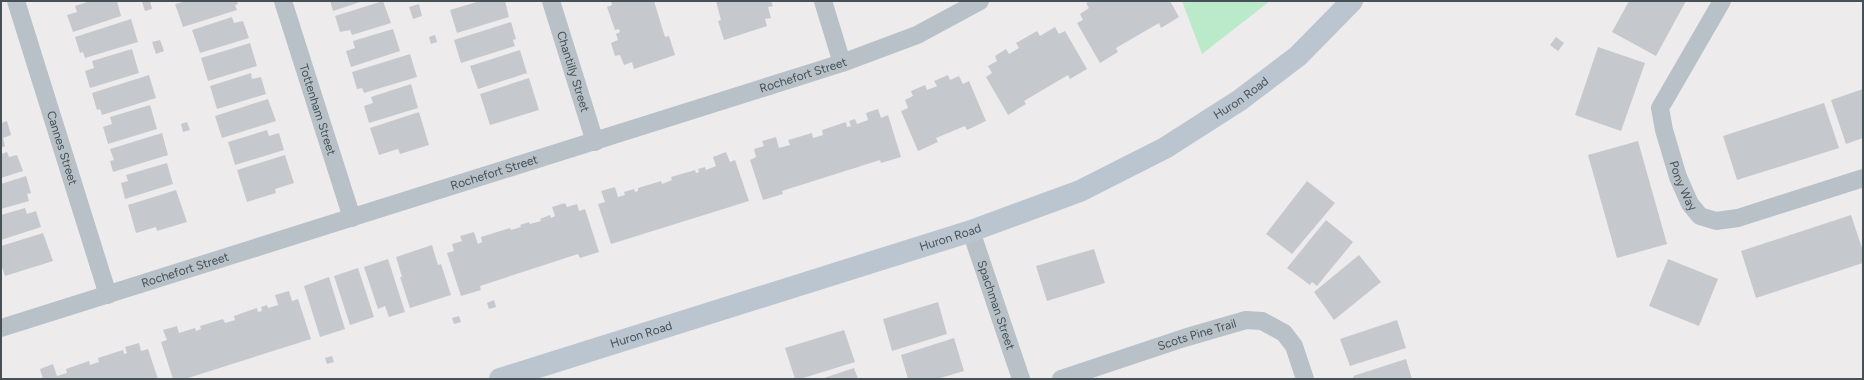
<svg xmlns="http://www.w3.org/2000/svg" width="1864" height="380" font-family="Figtree,sans-serif">
<style>
.green{fill:#bbeacb}
.building{fill:#c5c9ce}
.lines{fill:none;stroke-linecap:round;stroke-linejoin:round}
.minor{stroke:#b7c1c7;stroke-width:18}
.secondary{stroke:#bac5cf;stroke-width:22}
.labels{text-anchor:middle;stroke-width:3;stroke-linejoin:round;paint-order:stroke}
.street-label{font-size:12px;fill:#455057;stroke:#fff}
</style>
<rect width="100%" height="100%" fill="#eeebec"/>
<path class="green" d="M1182,1H1270L1202,54Z"/>
<path class="building" d="M90,1H117L121,16L73,32L67,15L77,12L75,6Z
M145,1H150L152,9L145,11L142,2Z
M187,1H237L238,4L235,5L237,10L183,27L175,4Z
M330,1H363L333,11Z
M383,1L391,23L352,35L350,30L340,32L335,16Z
M480,1H505L509,17L457,33L450,10Z
M611,1H654L665,37L669,36L675,55L634,69L632,62L624,65L620,55L615,56L611,43L618,40L616,34L620,32L619,29L615,30L607,7L612,5Z
M716,1H771L773,6L768,7L771,18L765,19L767,26L724,40L718,21L721,20Z
M1091,1H1170L1179,17L1161,28L1159,23L1116,48L1118,52L1100,63L1077,23L1083,20L1080,14L1089,8L1086,3Z
M1629,1H1686L1656,56L1612,32Z
M419,4L422,16L413,19L409,7Z
M232,17L234,23L243,21L249,38L200,53L192,30Z
M131,19L138,42L85,58L83,52L80,53L75,37Z
M511,22L516,39L513,40L515,46L461,63L454,40Z
M1055,27L1059,34L1065,31L1087,69L1070,79L1068,75L1024,101L1026,104L1008,115L986,77L992,73L988,66L997,61L995,56L1006,49L1009,54L1019,48L1016,43L1037,31L1040,36Z
M393,29L400,51L351,67L346,51L355,48L353,41Z
M435,35L437,42L431,44L429,37Z
M1556,37L1564,43L1558,51L1550,45Z
M160,40L164,51L156,54L152,42Z
M250,43L257,66L208,81L201,58Z
M1598,47L1645,63L1621,131L1575,115Z
M132,49L139,73L90,88L85,71L94,68L92,61Z
M520,50L527,73L478,89L470,66Z
M410,54L417,77L364,93L362,88L357,89L352,72Z
M251,73L252,79L261,77L266,94L217,109L210,86Z
M149,75L156,98L102,115L100,109L97,110L92,93Z
M948,75L950,80L959,76L963,84L969,81L986,121L967,130L965,126L936,138L938,142L918,151L901,111L908,108L905,100L913,96L911,91L925,85L927,90L937,86L934,81Z
M529,78L539,110L490,125L480,94Z
M411,84L418,108L369,123L364,106L373,103L371,97Z
M1863,89V138L1846,144L1831,100Z
M268,99L276,121L222,138L215,116Z
M1824,103L1839,148L1737,180L1723,136Z
M150,105L157,129L108,144L103,127L112,124L110,117Z
M878,109L881,118L888,115L901,157L881,163L880,160L782,191L783,194L763,200L750,160L756,157L754,149L764,146L762,141L776,137L779,148L790,145L788,140L812,133L813,138L823,135L822,130L846,122L847,127L851,126L849,121L855,119L857,124L868,120L866,113Z
M419,112L429,145L400,154L398,149L379,155L370,128Z
M7,121L11,135L3,138L5,146L1,148V123Z
M187,122L190,130L183,132L181,124Z
M267,130L269,136L279,133L284,150L235,165L228,142Z
M162,133L168,155L113,172L110,161L114,160L110,149Z
M1638,141L1667,244L1617,258L1588,155Z
M7,152L9,157L17,155L23,171L1,178V154Z
M726,152L730,162L735,160L749,201L611,244L598,204L605,202L601,191L615,187L618,197L625,195L624,192L634,189L635,192L638,191V188L661,181L662,184L672,180L671,177L695,170L696,173L699,172L698,169L705,167L706,170L716,166L713,157Z
M285,155L294,183L275,189L276,193L247,202L237,170Z
M167,163L173,184L125,199L121,183L128,181L126,175Z
M26,176L31,193L27,194L29,201L1,209V184Z
M1307,181L1335,203L1292,254L1266,234Z
M176,190L187,222L157,231L156,227L136,233L128,205Z
M565,203L567,207L577,204L579,211L585,209L599,252L580,258L578,254L480,286L481,290L461,296L447,253L454,251L452,244L462,241L460,236L474,232L478,244L482,242L481,237L510,228L511,230L521,227L520,225L529,222L530,224L541,221L540,219L550,215L551,218L555,216L552,207Z
M25,208L27,214L36,211L41,227L1,240V215Z
M1851,215L1863,251V263L1756,298L1741,251Z
M1326,220L1353,242L1317,286L1312,282L1310,285L1287,268Z
M43,233L53,261L5,276L1,264V246Z
M432,245L438,265L441,264L451,295L410,308L400,277H402L396,257Z
M1094,249L1105,283L1047,301L1036,266Z
M1359,255L1381,282L1334,320L1314,292Z
M388,259L405,312L389,317L385,306L378,309L364,267Z
M1668,259L1718,279L1699,326L1649,306Z
M358,268L374,317L350,325L334,276Z
M329,277L345,329L320,337L304,286Z
M289,291L292,301L298,299L311,339L185,379H173L161,342L167,340L163,330L177,326L179,333L195,328L196,331L201,329L200,326L223,319L225,323L235,320L234,316L257,308L258,312L262,311L261,307L267,305L268,308L278,305L275,295Z
M494,300L496,307L489,309L487,303Z
M938,302L947,334L892,351L883,319Z
M459,316L461,322L454,324L452,318Z
M1397,320L1406,348L1350,366L1340,339Z
M844,330L855,362L800,379H795L785,348Z
M954,338L964,371L937,379H908L901,355Z
M139,343L141,351L148,349L158,379H43L40,369L53,364L57,376L67,373L66,369L89,361L90,365L99,362L98,358L123,350L124,354L127,353L125,347Z
M332,356L334,362L327,364L325,358Z
M1406,359L1412,379H1354L1353,376Z
M854,368L858,379H821Z"/>
<g class="lines">
<g class="minor">
<path id="s1" d="M16,1L108,295"/>
<path id="s2" d="M283,1L352,218"/>
<path id="s3" d="M551,1L595,142"/>
<path d="M823,1L842,63"/>
<path id="s4" d="M1722,1L1660,108L1664,130L1678,177L1690,204L1700,216L1716,221L1738,218L1863,178"/>
<path id="s5" d="M971,231L1021,379"/>
<path id="s6" d="M1,328L842,63L917,35L980,1"/>
<path id="s7" d="M1061,379L1184,338L1246,320L1262,321L1284,333L1294,346L1305,379"/>
</g>
<path class="secondary" id="s8" d="M500,379L971,231L1080,191L1165,148L1240,100L1298,56L1352,1"/>
</g>
<g class="labels">
<g class="street-label">
<text dy="4" stroke="none"><textPath href="#s3" startOffset="74">Chantilly Street</textPath></text>
<text dy="4" stroke="none"><textPath href="#s6" startOffset="841">Rochefort Street</textPath></text>
<text dy="4" stroke="none"><textPath href="#s8" startOffset="796">Huron Road</textPath></text>
<text dy="4" stroke="none"><textPath href="#s2" startOffset="114">Tottenham Street</textPath></text>
<text dy="4" stroke="none"><textPath href="#s1" startOffset="154">Cannes Street</textPath></text>
<text dy="4" stroke="none"><textPath href="#s6" startOffset="517">Rochefort Street</textPath></text>
<text dy="4" stroke="none"><textPath href="#s4" startOffset="205">Pony Way</textPath></text>
<text dy="4" stroke="none"><textPath href="#s8" startOffset="472">Huron Road</textPath></text>
<text dy="4" stroke="none"><textPath href="#s6" startOffset="193">Rochefort Street</textPath></text>
<text dy="4" stroke="none"><textPath href="#s5" startOffset="78">Spachman Street</textPath></text>
<text dy="4" stroke="none"><textPath href="#s8" startOffset="148">Huron Road</textPath></text>
<text dy="4" stroke="none"><textPath href="#s7" startOffset="143">Scots Pine Trail</textPath></text>
</g>
</g>
<rect width="1864" height="380" fill="none" stroke="#455057" stroke-width="4"/>
</svg>
